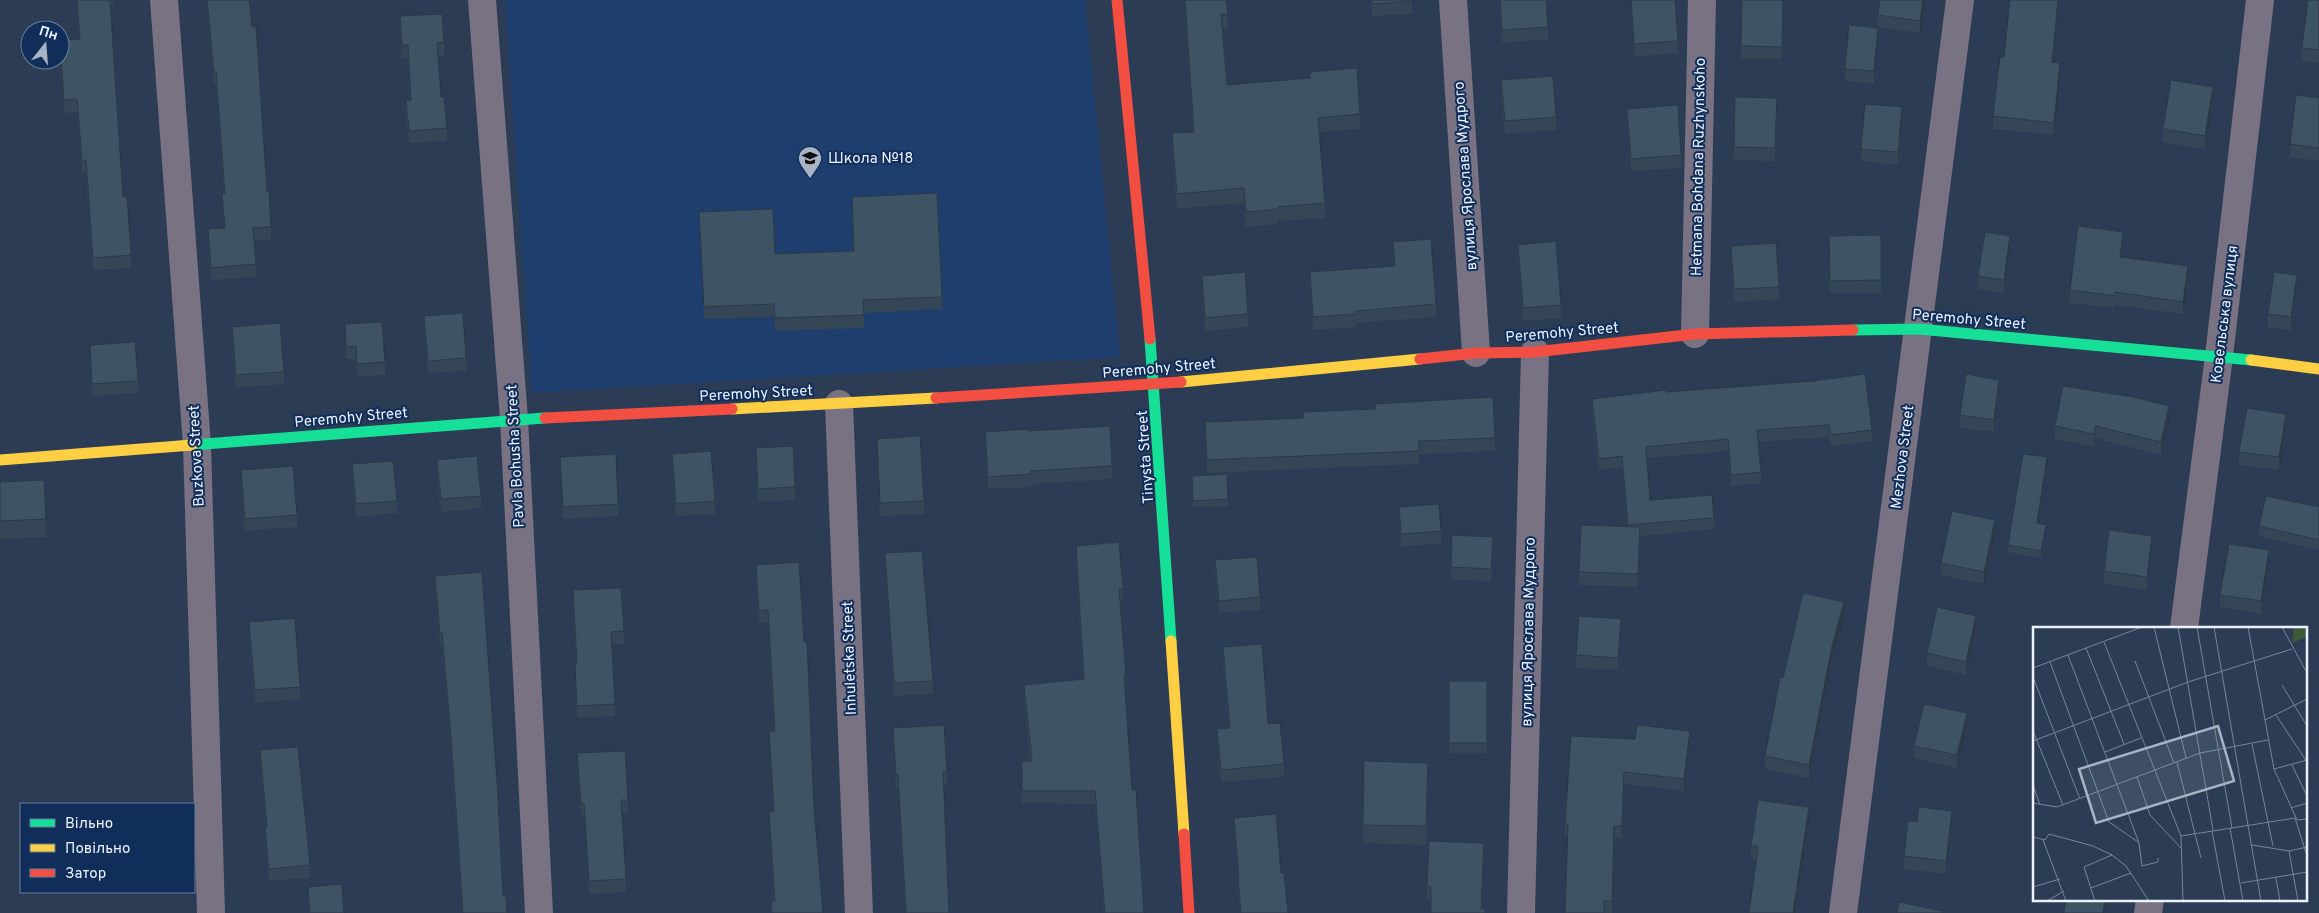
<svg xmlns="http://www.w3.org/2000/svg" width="2319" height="913" font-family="Overpass,sans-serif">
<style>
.built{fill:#1e3e6e}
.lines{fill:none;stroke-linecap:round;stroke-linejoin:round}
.street{stroke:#797282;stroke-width:28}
.fast{stroke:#16e098;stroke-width:11}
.slow{stroke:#ffcf43;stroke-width:11}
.jam{stroke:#f24e42;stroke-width:11}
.wall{fill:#354756}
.shaded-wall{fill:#2b3a46}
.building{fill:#3e5364;stroke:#2b3a46}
.labels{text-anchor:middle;stroke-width:4;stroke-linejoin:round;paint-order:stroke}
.poi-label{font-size:15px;fill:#ebf3fe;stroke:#112e5b;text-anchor:start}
.street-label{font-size:15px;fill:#ebf3fe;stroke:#112e5b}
.inset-road{fill:none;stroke:#788599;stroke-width:1}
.view{fill:#a8b3c3;fill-opacity:0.15;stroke:#a8b3c3;stroke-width:2.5}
.inset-edge{fill:none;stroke:#ebf3fe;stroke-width:2.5}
</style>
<rect width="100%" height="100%" fill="#2c3c55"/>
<path class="built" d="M505,0H1085L1120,357L532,393Z"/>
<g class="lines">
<path class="street" d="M164,0L197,445L211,913
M482,0L514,419L539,913
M1453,0L1476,353
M1695,334L1702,0
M839,404L859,913
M2184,628L2219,356L2260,0
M1521,913L1535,352
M1843,913L1960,0
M2148,913L2150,899"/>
<path class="fast" d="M1853,330L1919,329L2251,360
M1150,339L1171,641
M192,445L545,418"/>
<path class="slow" d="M2251,360L2319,369
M1181,382L1420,359
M732,409L936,398
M0,460L192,445
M1171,641L1184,834"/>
<path class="jam" d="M1117,0L1150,339
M1420,359L1476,353L1535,352L1695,334L1853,330
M936,398L1181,382
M545,418L732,409
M1184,834L1189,913"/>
</g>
<path class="wall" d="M76,0H113V6H110L123,197L131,255V268L93,270L86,173H82L77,112L64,113L60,53V40L79,39Z
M206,0H249L267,191L271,227V240L254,241L256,277L211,280L208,242V229L224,228L222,194H224L216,84H214Z
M1184,0H1226L1228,29H1223L1227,85L1310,78V72L1360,114V129L1319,132L1325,203V218L1278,221V224L1246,227L1244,203L1177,209L1172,148V133L1193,132Z
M1371,0H1412V14L1372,16Z
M1499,0H1546L1548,27V39L1502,43Z
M1631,0L1678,41V53L1634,57L1631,11Z
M1742,0H1783L1782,59H1741Z
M1880,0H1925L1920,33L1878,27V15Z
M2010,0H2059L2053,63L2060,76L2054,135L1993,129V116L2004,57Z
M2319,0V63L2302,61V48Z
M400,16L444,42V55L438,56L441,97L447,128V141L409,143L406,113V100H410L408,58H402L400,29Z
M1878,40L1874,84L1845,81V69Z
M1501,80L1556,117V130L1505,134L1501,93Z
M2319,98V161L2290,157V144Z
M2213,100L2205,149L2163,142V129Z
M1627,109L1681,155V168L1631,171L1627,122Z
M1777,111L1775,161L1734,160V147Z
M1902,120L1898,165L1861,161V149Z
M852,197L942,297V309L864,313V328L775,331L774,317L704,319L699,212L775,254L854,251Z
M1881,235V293H1830L1829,236Z
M1393,242L1436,304V317L1356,323V327L1313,330L1310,285V272L1394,266Z
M2123,244L2121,257L2188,278L2183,314L2115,305V308L2070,303V290Z
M1518,245L1561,305V318L1523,321L1518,257Z
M1731,246L1779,287V299L1734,302L1731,259Z
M2010,249L2004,293L1978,289V276Z
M1202,276L1248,314V327L1205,331L1202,288Z
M2297,287L2291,330L2268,327V314Z
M424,316L466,358V371L428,373L424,328Z
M345,324L385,362V375L357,377L356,359H346Z
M232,327L284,372V384L236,388L232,339Z
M90,345L138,381V393L92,396Z
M1666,392L1872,430V441L1831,446L1829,437L1758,442L1761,472V483L1731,486L1728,451L1647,458L1650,500L1714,518V529L1640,536L1638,587L1579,585V572L1627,526L1622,467L1599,470L1592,410V399Z
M1999,392L1994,432L1960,428V415Z
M2169,419L2161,455L2095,438L2094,447L2055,439V426Z
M1205,422L1495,438V451L1419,454V464L1207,473Z
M2286,427L2279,470L2239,465V452Z
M1028,431L1112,466V479L1031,484V487L988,489L985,444V432Z
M877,439L924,501V514L880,516Z
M756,448L795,487V500L758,502Z
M672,454L715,501V514L676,516L672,467Z
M560,457L618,504V516L563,519Z
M437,460L481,496V508L441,512L437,472Z
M352,464L397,501V513L356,517L352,477Z
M2047,464L2038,524L2046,532L2041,558L2008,552V545Z
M241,470L297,515V527L245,531L241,483Z
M1227,474L1228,506L1193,507L1192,476Z
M0,482L46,519V537L0,539Z
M1399,507L1441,531V543L1401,547L1399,519Z
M2319,507V550L2259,536V526Z
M1995,533L1984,584L1941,575V563Z
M1076,546L1123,589V601L1120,602L1126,675V687H1125L1132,790L1144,913H1104L1095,804L1022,803V761H1030L1024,697V685L1083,679L1076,558Z
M2152,548L2147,590L2104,584V571Z
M1493,549L1491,581L1451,580V567Z
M885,553L933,681V694L894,696L885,565Z
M1215,560L1260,597V610L1219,613L1215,573Z
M799,562L814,808L823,913H771V902L774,901L769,824V811H773L769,731H774L768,623H759L756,577V565Z
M2269,563L2261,614L2220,607V595Z
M435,576L503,896L507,913H462L451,749L442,646H440L435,589Z
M573,590L624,631V644H612L615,716L577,718L575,676V664H576L573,603Z
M1844,615L1832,658L1809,778L1765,769V756L1783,678Z
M249,622L300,687V699L255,703L249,634Z
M1976,629L1966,675L1927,666V653Z
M1621,631L1618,670L1576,668V655Z
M1223,647L1284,764V777L1221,782L1217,742V729L1229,728L1223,660Z
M1449,681H1487V753H1449Z
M1967,726L1957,768L1914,758V746Z
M893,728L947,772V784L943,785L949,913H905L898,787H896Z
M1571,736L1690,743L1684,791L1624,784L1622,838H1614L1612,913H1565L1568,836H1565V824Z
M260,750L310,865V878L269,881L265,840L266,827L260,762Z
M577,753L628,800V813H622L626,892L589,894L584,815L581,816L577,766Z
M1428,781L1426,845L1363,843V825Z
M1234,818L1281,873L1288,913H1240L1238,890V877L1234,830Z
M1809,820L1795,913H1749L1756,860L1751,859V846Z
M1917,822L1952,824L1946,874L1904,869V856Z
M1484,856L1482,909L1485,913L1431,899H1427V886Z
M308,887L344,913H309Z"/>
<path class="shaded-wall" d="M1923,0H1925L1920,33V21Z
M2058,0H2059L2052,75V62Z
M1878,28V40L1874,84V71Z
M2060,63V76L2054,135V123Z
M2213,87V100L2205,149V136Z
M1902,107V120L1898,165V152Z
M2123,232V244L2120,270V257Z
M2010,236V249L2004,293V280Z
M2188,266V278L2183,314V302Z
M2297,275V287L2291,330V317Z
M1999,380V392L1994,432V420Z
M2169,406V419L2161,455V442Z
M2286,414V427L2279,470V457Z
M2095,426V438L2094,447V434Z
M2047,457V464L2037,530V523Z
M1995,520V533L1984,584V572Z
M2046,525V532L2041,558V551Z
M2152,536V548L2147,590V577Z
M2269,550V563L2261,614V601Z
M1844,602V615L1832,658L1809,778V765L1832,646Z
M1976,616V629L1966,675V662Z
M1621,619V631L1618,670V658Z
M1967,713V726L1957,768V755Z
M1690,731V743L1684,791V779Z
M1624,772V784L1622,838V826Z
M1809,807V820L1795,913H1793Z
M1952,811V824L1946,874V861Z
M1484,843V856L1481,913Z
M2105,899H2107L2105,913H2103Z"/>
<path class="building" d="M77,0H110L123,197H127L131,255L93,258L86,160L82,161L77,99L64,100L60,40L80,39Z
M207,0H249L252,27L256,26L267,191H269L271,227L253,228L256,264L211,268L208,229L225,228L222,194H225L216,72H214Z
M1185,0H1226L1228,14H1221L1227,85L1310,78V72L1357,68L1360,114L1318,118L1325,203L1278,207V209L1246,212L1244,188L1177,194L1172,133L1194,132Z
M1372,0H1412V1L1372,4Z
M1500,0H1546L1548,27L1502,30Z
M1631,0H1675L1678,41L1634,44Z
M1742,0H1783L1782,47L1741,46Z
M1880,0H1923L1920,21L1878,15Z
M2010,0H2058L2052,62L2060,63L2054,123L1993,116L2000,57H2004Z
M2308,0H2319V50L2302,48Z
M442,14L444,42L437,43L441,97H444L447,128L409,131L406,100H411L408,45H402L400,16Z
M1849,25L1878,28L1874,71L1845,69Z
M1553,76L1556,117L1505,121L1501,80Z
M2171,80L2213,87L2205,136L2163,129Z
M2296,95L2319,98V148L2290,144Z
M1735,97L1777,98L1775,148L1734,147Z
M1865,104L1902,107L1898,152L1861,149Z
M1678,105L1681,155L1631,159L1627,109Z
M937,193L942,297L863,300L864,315L775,318L774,304L704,307L699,212L773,209L775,254L854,251L852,197Z
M2078,226L2123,232L2120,257L2188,266L2183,302L2115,292V296L2070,290Z
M1985,232L2010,236L2004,280L1978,276Z
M1881,235V280L1830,281L1829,236Z
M1431,239L1436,304L1356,311V314L1313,317L1310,272L1395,266L1393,242Z
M1556,241L1561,305L1523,308L1518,245Z
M1776,243L1779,287L1734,289L1731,246Z
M1245,272L1248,314L1205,318L1202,276Z
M2274,272L2297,275L2291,317L2268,314Z
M463,313L466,358L428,361L424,316Z
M382,322L385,362L357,364L356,346L346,347L345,324Z
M280,323L284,372L236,375L232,327Z
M135,342L138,381L92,384L90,345Z
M1865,374L1872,430L1831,435L1829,425L1757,430L1761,472L1731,475L1728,439L1646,447L1650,500L1712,495L1714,518L1628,525L1622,456L1599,459L1592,399L1666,390V392L1813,381Z
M1966,374L1999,380L1994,420L1960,415Z
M2063,386L2133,397L2169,406L2161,442L2095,426L2094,434L2055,426Z
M1493,397L1495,438L1419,441V451L1207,460L1205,422L1303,418V412L1375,409V404Z
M2247,408L2286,414L2279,457L2239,452Z
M1110,426L1112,466L1031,471V474L988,477L985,432L1028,429V431Z
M920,436L924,501L880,503L877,439Z
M793,446L795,487L758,489L756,448Z
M711,451L715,501L676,504L672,454Z
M616,454L618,504L563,507L560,457Z
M2023,454L2047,457L2037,523L2046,525L2041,551L2008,545Z
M477,456L481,496L441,499L437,460Z
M393,461L397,501L356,504L352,464Z
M293,466L297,515L245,519L241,470Z
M1227,474L1228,499L1193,501L1192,476Z
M44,480L46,519L0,521V482Z
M2266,496L2319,507V540L2259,526Z
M1439,504L1441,531L1401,534L1399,507Z
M1952,511L1995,520L1984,572L1941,563Z
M1581,525L1640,527L1638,574L1579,572Z
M2109,530L2152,536L2147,577L2104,571Z
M1452,535L1493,537L1491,569L1451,567Z
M1119,542L1123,589H1119L1126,675H1124L1132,790H1136L1144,913H1105L1095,791H1022V761H1032L1024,685L1084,679L1076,546Z
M2229,544L2269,550L2261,601L2220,595Z
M922,551L933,681L894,683L885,553Z
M1257,557L1260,597L1219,601L1215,560Z
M799,562L804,642H807L814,808L823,913H772L771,902L775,901L769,811H774L769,731H775L768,610L759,611L756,565Z
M482,572L497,781L503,896H506L507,913H463L451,737L442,633H440L435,576Z
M621,588L624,631L611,632L615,704L577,706L575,664H577L573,590Z
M1803,593L1844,602L1832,646L1809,765L1765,756L1780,677L1783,678Z
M1937,607L1976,616L1966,662L1927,653Z
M1579,616L1621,619L1618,658L1576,655Z
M295,618L300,687L255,690L249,622Z
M1262,644L1268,724L1280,723L1284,764L1221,770L1217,729L1230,728L1223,647Z
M1449,681H1487V743H1449Z
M1924,704L1967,713L1957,755L1914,746Z
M944,725L947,772H943L949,913H906L898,775H896L893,728Z
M1637,725L1690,731L1684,779L1624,772L1622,826H1614L1612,901H1604V913H1565L1568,824H1565L1571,736L1635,739Z
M298,747L310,865L269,869L265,828L267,827L260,750Z
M625,751L628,800H621L626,879L589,881L584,803H581L577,753Z
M1364,761L1428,763L1426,826L1363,825Z
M1758,800L1809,807L1793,913H1749L1758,847L1751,846Z
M1919,807L1952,811L1946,861L1904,856L1908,821L1917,822Z
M1276,814L1281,873H1284L1288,913H1241L1238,877H1239L1234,818Z
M1429,841L1484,843L1481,909H1485V913H1431V887L1427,886Z
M342,884L344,913H310L308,887Z
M2066,899H2105L2103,913H2064Z
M1899,902L1942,911V913H1897Z"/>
<defs>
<g id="school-pin" transform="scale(1.25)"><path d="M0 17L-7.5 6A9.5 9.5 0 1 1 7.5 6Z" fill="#a8b3c3" stroke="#112e5b"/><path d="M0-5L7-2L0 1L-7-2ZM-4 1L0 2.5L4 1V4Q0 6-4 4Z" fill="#111"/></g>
</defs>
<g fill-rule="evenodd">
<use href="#school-pin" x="810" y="158"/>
</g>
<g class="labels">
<g class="poi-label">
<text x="828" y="163">Школа №18</text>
</g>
<g class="street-label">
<text transform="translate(1698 167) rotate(-89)" y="5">Hetmana Bohdana Ruzhynskoho</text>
<text transform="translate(1465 176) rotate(-94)" y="5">вулиця Ярослава Мудрого</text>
<text transform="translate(2224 314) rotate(-83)" y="5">Ковельська вулиця</text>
<text transform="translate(1969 319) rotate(5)" y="5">Peremohy Street</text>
<text transform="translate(1562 332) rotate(-5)" y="5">Peremohy Street</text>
<text transform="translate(1159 368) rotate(-5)" y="5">Peremohy Street</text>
<text transform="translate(756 393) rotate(-3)" y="5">Peremohy Street</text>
<text transform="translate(351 417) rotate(-5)" y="5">Peremohy Street</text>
<text transform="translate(196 456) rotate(-93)" y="5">Buzkova Street</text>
<text transform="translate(515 456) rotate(-93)" y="5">Pavla Bohusha Street</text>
<text transform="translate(1145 457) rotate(-94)" y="5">Tinysta Street</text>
<text transform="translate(1902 457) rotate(-83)" y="5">Mezhova Street</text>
<text transform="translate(1528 632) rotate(-89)" y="5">вулиця Ярослава Мудрого</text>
<text transform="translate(849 658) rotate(-92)" y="5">Inhuletska Street</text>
</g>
</g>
<g transform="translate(2033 627)">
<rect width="274" height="274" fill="#2c3c55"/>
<path d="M261,0H274V10L259,16Z" fill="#3c5938"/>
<path class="inset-road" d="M121,0L153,131M145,0L180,203M164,0L199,201M181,0L228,274M215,0L241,142L264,193L274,192M249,0L274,46M71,15L148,209L150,274M53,21L91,117M35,28L106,216L109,239L125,235V231M102,34L141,136M17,35L76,195L105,215M0,41L109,0M0,50L47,172M249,58L274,99M243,88L274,135M232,93L274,72M0,104L30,178M0,114L155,55L259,22M219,117L240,219M72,125L108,111M144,135L168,231M259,138L274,169M241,142L274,133M104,150L117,188L148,221M0,158L7,178M0,176L24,180L167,126L235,113M258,181L274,176M197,201L210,274M179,204L192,274M148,209L262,191L274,229M0,210L12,213L16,207L60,219L79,228L93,239L116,274M10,213L33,274M219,218L256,224L265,274M256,224L274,220M243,251L247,274M208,256L274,245M0,260L27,252M58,261L98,246M14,274L31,264M62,274L51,240L79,228"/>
<path class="view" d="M185,99L201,154L63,196L46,142Z"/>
<rect width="274" height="274" class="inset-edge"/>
</g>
<rect x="20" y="803" width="175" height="90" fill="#112e5b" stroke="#687d9c"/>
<rect x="30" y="819" width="25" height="8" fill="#16e098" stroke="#687d9c"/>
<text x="65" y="828" font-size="15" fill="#ebf3fe">Вільно</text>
<rect x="30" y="844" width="25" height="8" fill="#ffcf43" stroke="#687d9c"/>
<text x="65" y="853" font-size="15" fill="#ebf3fe">Повільно</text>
<rect x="30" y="869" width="25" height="8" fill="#f24e42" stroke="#687d9c"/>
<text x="65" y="878" font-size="15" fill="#ebf3fe">Затор</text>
<g transform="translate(45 45) rotate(17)"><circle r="24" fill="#112e5b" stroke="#687d9c"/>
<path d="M0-4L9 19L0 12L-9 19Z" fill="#a8b3c3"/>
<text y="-8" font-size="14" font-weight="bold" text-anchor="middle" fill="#ebf3fe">Пн</text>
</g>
</svg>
